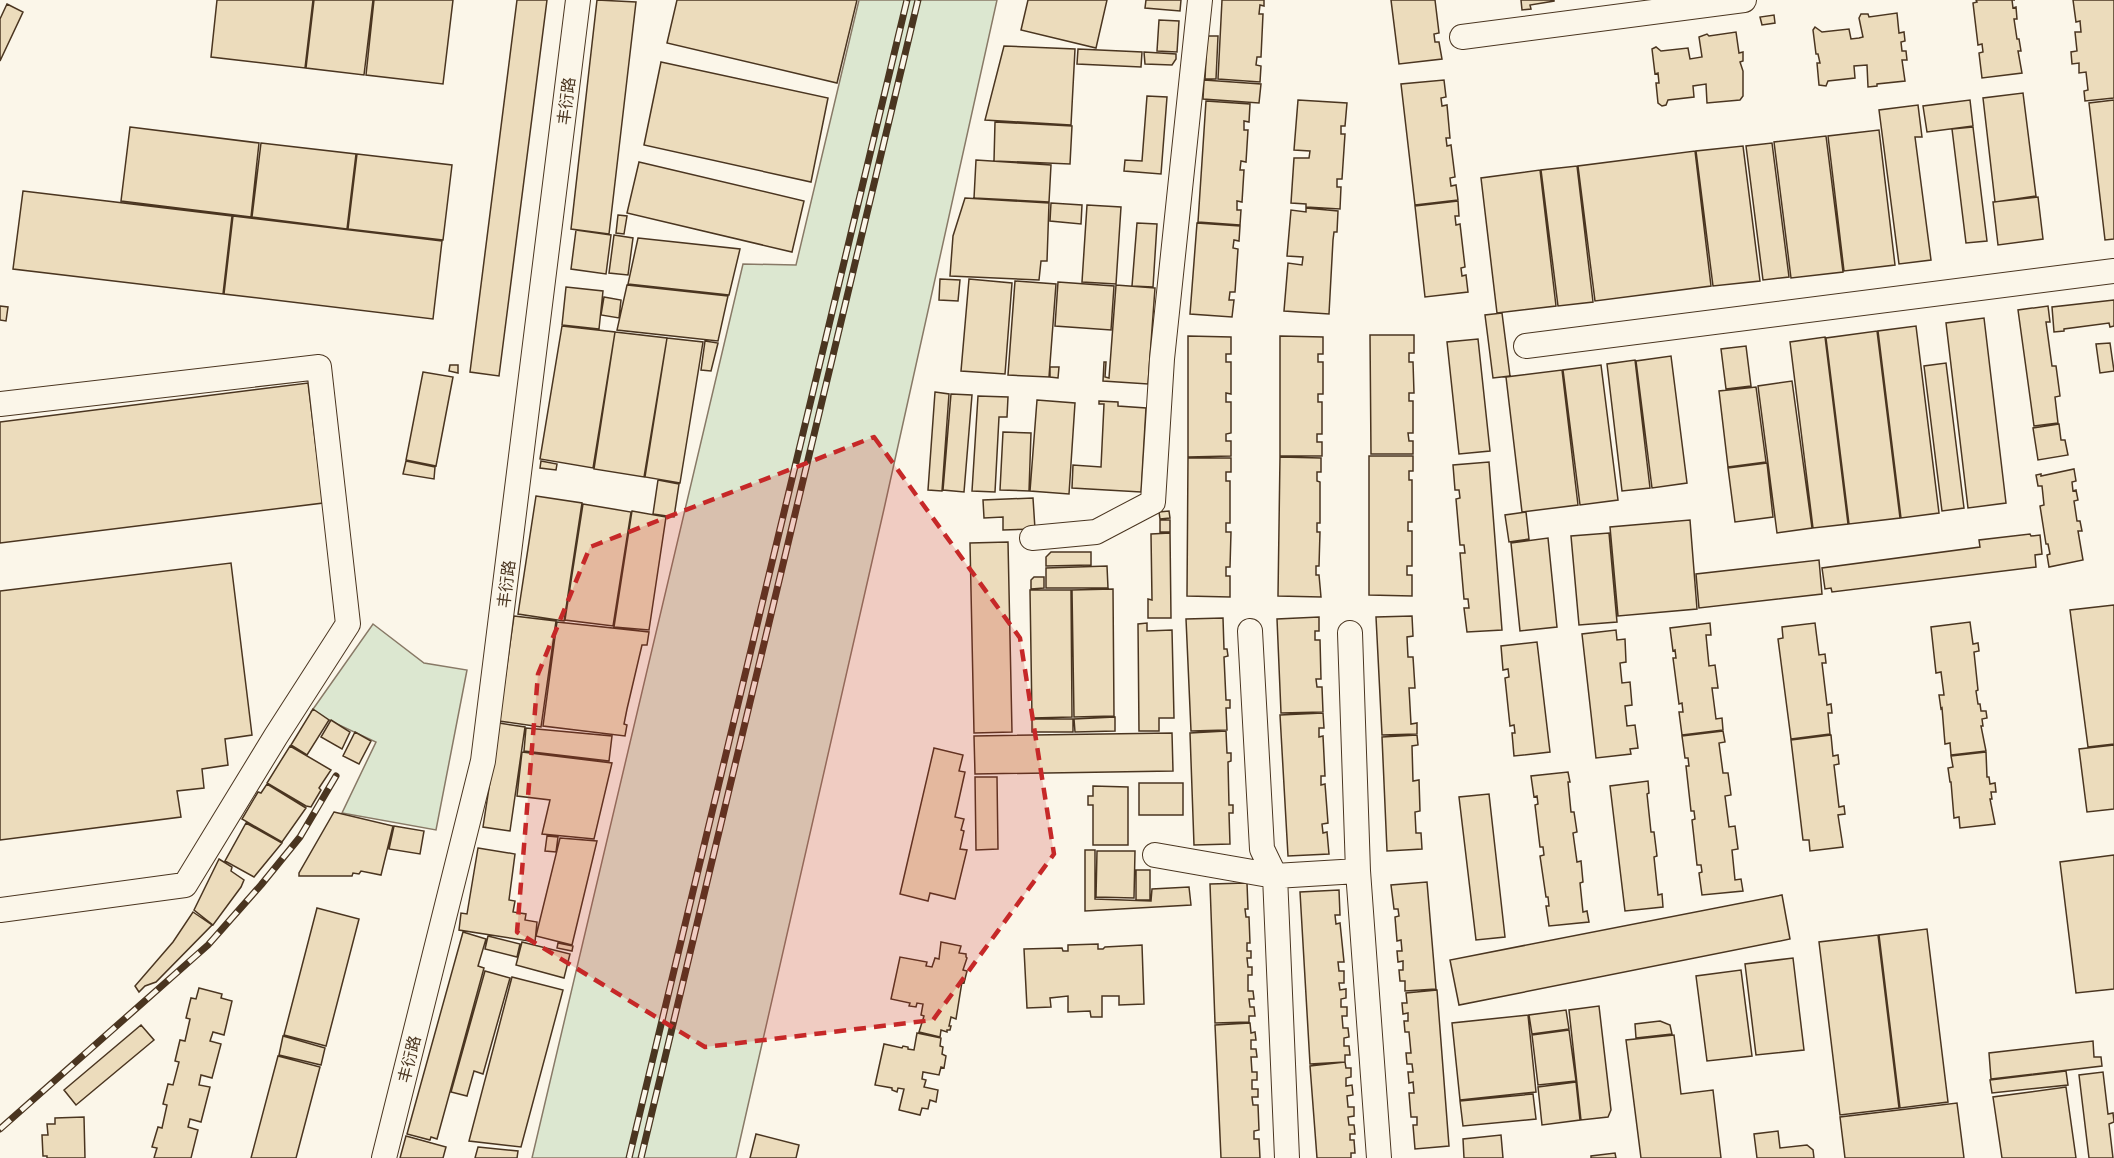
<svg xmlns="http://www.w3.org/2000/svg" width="2114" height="1158" font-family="'Noto Serif','Noto Sans SC',serif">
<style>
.green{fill:#dce7d0;stroke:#887966;stroke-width:1.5}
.building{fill:#ecdcbc;stroke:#4a3520;stroke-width:1.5}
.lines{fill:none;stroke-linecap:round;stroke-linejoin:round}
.minor-casing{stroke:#4a3520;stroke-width:26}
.minor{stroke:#fbf6e9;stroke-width:24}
.rail-casing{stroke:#4a3520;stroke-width:7}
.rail{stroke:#fbf6e9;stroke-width:4.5;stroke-dasharray:14;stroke-linecap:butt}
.marked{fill:#c62828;fill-opacity:0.2;stroke:#c62828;stroke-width:4.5;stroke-dasharray:12 8;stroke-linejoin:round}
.labels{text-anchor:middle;stroke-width:4.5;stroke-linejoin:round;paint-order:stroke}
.street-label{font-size:16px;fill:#4a3520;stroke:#fbf6e9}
</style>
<rect width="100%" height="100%" fill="#fbf6e9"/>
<path class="green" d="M859,0H997L884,509L736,1158H532L743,264L796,265Z
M373,624L424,663L467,670L436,830L342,813L376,742L311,712Z"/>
<path class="building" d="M217,0H313L305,68L211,57Z
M314,0H373L364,75L306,68Z
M374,0H453L443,84L366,75Z
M517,0H547L499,376L470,372Z
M597,0L636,2L609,234L571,229Z
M677,0H857L837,83L667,43Z
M1028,0H1107L1096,48L1021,30Z
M1146,0H1181L1180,11L1145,8Z
M1222,0H1264V6L1260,5L1259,14H1263L1261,57H1257L1256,65L1261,66L1260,82L1218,79Z
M1391,0H1435L1439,33L1434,34L1435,42H1439L1442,59L1399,64Z
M1521,0H1554V1L1530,5L1531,9L1522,10Z
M1976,0H2015H2012L2013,8L2016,7L2017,19H2014L2017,39H2019L2021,51H2018L2022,73L1982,78L1979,53L1983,52L1982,44L1978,45L1973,3L1977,2Z
M2073,0H2114V98L2085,101L2084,91L2088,90L2086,72L2079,73V63L2072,64L2071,52L2077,51L2075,32H2081L2080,21L2076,22Z
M7,4L23,12L0,61V19Z
M1897,13L1899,33L1904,32L1905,41L1901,42L1902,51H1906L1907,60H1902L1905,81L1877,84V86L1868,87L1867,65L1854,66L1855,78L1828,81L1826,86L1819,85L1817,63H1820L1818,54H1816L1813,30L1815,27L1822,32L1849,29L1851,39L1859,38L1863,37L1859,18L1861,14H1868L1869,17Z
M1774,15L1775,23L1762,25L1760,17Z
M1159,20L1179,21L1177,52L1157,51Z
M1736,32L1739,53L1743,52V61L1740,62L1743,71V96L1740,100L1707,103L1706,84L1693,86L1694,97L1668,100L1666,105L1662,106L1658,103L1656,83H1659L1658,73L1655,74L1652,49L1656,47L1661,51L1688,48L1690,59L1702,57L1699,37L1707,34L1709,36Z
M1207,36H1218L1216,79H1205Z
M1004,46L1075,49L1071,125L985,120Z
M1078,49L1142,52L1141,67L1077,64Z
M1144,52L1176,54V59L1172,65L1145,64Z
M661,62L828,98L811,182L644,145Z
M1204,80L1261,84L1259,103L1203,99Z
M1444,80L1446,97L1441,98L1442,106L1447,105L1450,138H1446L1447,146L1451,145L1455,177L1450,178L1451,186L1456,185L1458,200L1415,205L1401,84Z
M2023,93L2036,196L1995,202L1983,98Z
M1147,96L1167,97L1161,174L1124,171L1125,160L1142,161Z
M1298,100L1347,103L1345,126H1341V134H1345L1342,179H1337V187H1341L1340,209L1306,207V204L1291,203L1294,158H1309L1310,151L1294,150Z
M1970,100L1973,126L1927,132L1923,106Z
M2114,100V239L2105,240L2089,103Z
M1206,101L1250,104L1249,122L1244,121V130H1248L1246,162L1241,161L1240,170H1244L1242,202L1237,201V210H1241L1240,225L1198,222Z
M1918,105L1922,137H1915L1931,260L1899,264L1879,110Z
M995,122L1072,126L1070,164L994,161Z
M130,127L259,143L251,217L121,201Z
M1973,127L1987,241L1966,243L1952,129Z
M1879,130L1895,265L1844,271L1828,136Z
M1826,136L1843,272L1791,278L1774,142Z
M261,143L356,154L347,229L252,217Z
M1772,143L1789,277L1763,280L1746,146Z
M1743,146L1760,281L1713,286L1696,151Z
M1695,151L1711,286L1595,301L1578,166Z
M357,154L452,165L443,240L348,229Z
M976,160L1051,165L1049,202L974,198Z
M639,162L804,201L792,252L627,213Z
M1577,166L1593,302L1558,306L1541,170Z
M1540,170L1556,306L1497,313L1481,178Z
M23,191L232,216L223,294L13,269Z
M2038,197L2043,239L1998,245L1993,202Z
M965,198L1049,203L1047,261H1041L1039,280L950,276L953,236Z
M1458,201L1459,216H1455L1456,225L1460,224L1465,267L1461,268L1462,276L1466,275L1468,292L1425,297L1415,206Z
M1051,203L1082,205L1081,224L1050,221Z
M1087,205L1121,207L1116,284L1082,282Z
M1306,208L1338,211L1337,232H1334L1333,240L1329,314L1284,311L1288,263L1302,265L1303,257L1287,256L1291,210L1306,212Z
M618,215L627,216L624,234L616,233Z
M233,216L442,241L433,319L224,294Z
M1137,223L1157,224L1153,287L1132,286Z
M1197,223L1240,226L1239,241L1234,240L1233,248L1238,249L1235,292H1230L1229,300H1234L1232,317L1190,314Z
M576,230L611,235L606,274L571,269Z
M614,235L633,238L628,275L609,273Z
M638,238L740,249L729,295L628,284Z
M940,279L960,280L958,301L939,300Z
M969,279L1012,283L1005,374L961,371Z
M1015,281L1056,284L1049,377L1008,375Z
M1058,282L1114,286L1111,330L1055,326Z
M627,285L728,296L718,341L617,330Z
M1116,285L1155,288L1148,384L1103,381L1104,362H1106L1105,377L1109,378Z
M566,287L603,291L599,329L562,325Z
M604,297L621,300L619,318L601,315Z
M2114,300V326L2110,327L2109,323L2064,329V331L2054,332L2052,307Z
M0,306L8,307L6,321L0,320Z
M2048,306L2050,322H2046L2052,366H2056L2060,396L2055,397L2058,423L2034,426L2018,310Z
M1502,313L1510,376L1493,378L1485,315Z
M1984,318L2006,503L1968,508L1946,323Z
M562,326L615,332L593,468L540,459Z
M1916,326L1939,513L1901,518L1878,331Z
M1877,331L1900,518L1849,524L1826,338Z
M615,332L667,338L644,477L594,469Z
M1370,335H1414V353H1409V362H1413L1414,393H1409V401H1413V433H1408L1409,441H1413V454H1371Z
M1188,336L1231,337V354H1226V362H1231V394L1226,393V402H1231V433L1226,434V441H1231V456L1188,457Z
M1280,336L1323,337V354H1318V362H1323V394H1318V402H1322V434H1317V442H1322V456H1280Z
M1825,337L1848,524L1813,528L1790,342Z
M667,338L703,342L680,483L645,477Z
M1478,339L1490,451L1459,454L1447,342Z
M705,341L718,343L711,371L701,370Z
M2110,343L2114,371L2100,373L2096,344Z
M1746,346L1751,386L1726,389L1721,349Z
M1671,356L1687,483L1652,488L1636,361Z
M1635,360L1650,488L1622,491L1607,364Z
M1946,363L1964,508L1942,511L1924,366Z
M450,365H458V373L449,371Z
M1601,365L1618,500L1580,505L1563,370Z
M1050,367H1059L1058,378L1050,377Z
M1562,370L1578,505L1522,512L1506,377Z
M423,372L453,377L436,466L406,460Z
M1792,381L1812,528L1777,533L1758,386Z
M308,383L323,503L0,543V422Z
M1756,387L1766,462L1728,467L1719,391Z
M935,392L949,394L942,491L928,490Z
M951,394L972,395L964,492L943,490Z
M978,396L1008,397L1007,417H999L995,492L972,491Z
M1037,400L1075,403L1069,494L1030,491Z
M1099,401L1118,402V406L1146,408L1141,492L1072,488L1073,465L1101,467L1104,404H1099Z
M2059,424L2061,440H2065L2068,455L2038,460L2033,428Z
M1003,432L1031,433L1029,491L1000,490Z
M1369,456H1413V471H1409V480H1412V522H1408V531H1412V566H1407V575H1412V596L1369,595Z
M1280,457L1321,458V472H1317V481L1320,482V523H1317V532H1320L1319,566H1316V575H1319L1321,597L1278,596Z
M1188,458H1231V472H1226V481H1230V523H1226V532H1231L1230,567H1226V576H1230V597L1187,596Z
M406,461L435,467L434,479L403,474Z
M541,461L557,464L556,470L540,468Z
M1489,462L1502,630L1467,632L1464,608H1469L1468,599H1464L1460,553H1465L1464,545H1460L1456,499L1460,498L1459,490H1455L1453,465Z
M1767,463L1773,517L1735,522L1728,468Z
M2074,469L2076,481L2072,482L2073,491L2076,490L2078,500L2074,501L2077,521H2080L2082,531H2078L2083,560L2049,567L2047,555L2050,554L2048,544H2046L2040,506L2044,505L2042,486H2038L2036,475L2041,474V476Z
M658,480L679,484L674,517L653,514Z
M536,496L582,503L564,621L518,614Z
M1033,498L1035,529L1003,530V517L984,518L983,500Z
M583,504L631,512L613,626L565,620Z
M632,511L666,517L649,630L614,627Z
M1169,511L1170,518L1160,519L1159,512Z
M1526,512L1529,539L1509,542L1505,515Z
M1160,520H1170V532H1160Z
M1690,520L1697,609L1618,616L1610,527Z
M1170,533L1171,618H1148V599L1152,600L1151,534Z
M1609,533L1617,622L1579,625L1571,536Z
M2030,534L2031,536L2040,535L2042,554L2035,555L2036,567L1832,592L1831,588L1825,589L1822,568L1980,547L1979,540Z
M1548,538L1557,627L1520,631L1511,543Z
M1008,542L1012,732L974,733L970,543Z
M1051,552H1091V565L1046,566V557Z
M1819,560L1822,594L1699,608L1696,574Z
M231,563L252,735L225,739L228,765L202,769L204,788L177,791L181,817L0,840V591Z
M1107,566L1108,588H1046V568Z
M1034,577H1044V588L1031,589V580Z
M1113,589L1114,716L1074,717L1072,590Z
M1030,590H1071L1072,717L1032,718Z
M2114,605V744L2088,747L2070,610Z
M514,616L556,621L541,727L499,721Z
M1412,616L1413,636L1407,637L1408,657H1413L1415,688H1409L1411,724L1417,723V734L1382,735L1376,617Z
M1319,617V631H1315V640H1320L1321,679H1316L1317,687H1322L1323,712L1281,713L1277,619Z
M1223,618L1224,649H1227L1228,656L1224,657L1226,700H1230V708H1226L1227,730L1191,731L1186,619Z
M557,622L649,632L647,645H642L627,709L624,724L627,725L625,736L543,726Z
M1970,622L1973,644L1978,643L1979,651L1974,652L1978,690L1976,691L1978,704H1980L1981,711H1986L1987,718L1982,719L1983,726H1981L1986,751L1951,755L1950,743L1945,744L1942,708L1941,709L1939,695H1944L1941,672L1936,673L1931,627Z
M1147,623V631L1172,630L1174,718H1159V731H1139L1138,624Z
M1710,623L1711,635H1706L1709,666L1715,665L1718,688H1712L1716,719L1722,718L1723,730L1682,735L1679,712H1683L1682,703L1679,704L1673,658H1676L1675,650L1673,651L1670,628Z
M1815,623L1819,655L1825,654L1826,663H1822L1827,705L1831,704L1832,713H1828L1830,734L1791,739L1778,639L1783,638L1782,627Z
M1616,630L1617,640L1625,639L1626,662L1620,663L1622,683L1630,682L1632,705L1625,706L1627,726L1635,725L1638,748L1630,749L1631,754L1596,758L1582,634Z
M1537,642L1550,752L1514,756L1512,733H1515L1514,725L1510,726L1505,678L1509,677L1508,669L1503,670L1501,646Z
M313,709L329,720L307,755L291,745Z
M1323,713L1324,728H1319V737L1323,736L1325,776H1321V785L1325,784L1328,823L1322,824L1323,833L1327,832L1329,854L1288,856L1280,715Z
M1115,717V731L1075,732L1074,719Z
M1032,719H1073V732H1032Z
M331,720L350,732L342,749L321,737Z
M499,723L525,727L510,831L483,827Z
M526,728L612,736L609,761L524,751Z
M1226,731L1227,753H1231V761L1228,762L1229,805H1233V813H1229L1230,844L1194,845L1190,733Z
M1723,731L1725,742L1719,743L1723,773H1728L1731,795L1725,796L1729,827L1735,826L1738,849L1732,850L1735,880L1741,879L1743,891L1702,895L1699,873L1702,872L1701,865H1697L1692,820L1695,819L1694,811H1691L1686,766H1689L1688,758H1685L1682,736Z
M355,732L371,741L359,764L343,756Z
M1172,733L1173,771L975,774L974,736Z
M1417,735L1418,745L1412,746L1413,781L1419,780L1420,811L1415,812L1416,833H1421L1422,849L1387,851L1382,737Z
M1831,735L1833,756L1838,755L1839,764L1834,765L1839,807L1844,806L1845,814L1838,815L1843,847L1810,851L1809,840H1803L1791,740Z
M2114,745V809L2087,812L2079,749Z
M290,746L331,770L319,788L321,790L311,807L306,806L267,783Z
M934,748L963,755L959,771L965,772L955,817L964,819L961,830L964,831L960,849L967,850L955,899L930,893L928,901L900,894Z
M522,752L612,763L594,839L542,834L550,800L517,796Z
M1986,752L1987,777H1989L1990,784L1995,783L1996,792H1991L1992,799H1990L1995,824L1960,828L1959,817L1954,818L1951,782H1950L1948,768L1953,767L1951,756Z
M1568,772L1570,782H1568L1571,812H1574L1577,832L1573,833L1577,862L1581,861L1583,882L1580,883L1583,912L1587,911L1589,922L1549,926L1546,906H1549L1548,897H1546L1540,856L1544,855L1543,847H1540L1535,805L1538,804L1537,796L1534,797L1531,776Z
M975,777H997L998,849L976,850Z
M1648,781L1649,793L1647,794L1651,832H1654L1657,856L1654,857L1658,895L1662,894L1663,907L1625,911L1610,786Z
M1139,783H1183V815H1139Z
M267,784L306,808L282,842L242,819L258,792L261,793Z
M1093,786L1128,787V845H1093V805H1088V796H1093Z
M1489,794L1505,937L1476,940L1459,797Z
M334,812L393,826L381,875L361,871L359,874L353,873L352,876H299V873Z
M246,823L282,843L254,877L225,861Z
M394,826L424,831L420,854L389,849Z
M547,836L558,837L556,852L545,851Z
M560,838L597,841L572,945L536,936Z
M478,848L515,854L509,900L515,901L513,912L526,914L525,920L537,922L535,942L459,930L461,913L467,914Z
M1085,850H1095V899L1151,901L1152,889L1189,887L1191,905L1085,911Z
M1097,851H1135L1134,898L1096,897Z
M2114,855V989L2076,993L2060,862Z
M219,859L232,867L231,871L244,880L241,887L213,925L194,910Z
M1136,870H1150V900H1136Z
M1427,882L1436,989L1405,991V981H1400L1399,970H1403V961L1398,962L1397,951H1402L1401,940L1397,941L1395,917L1399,916L1398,909H1394L1391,885Z
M1247,883L1248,909H1245L1246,917H1249L1250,943H1247V951H1251V958H1247L1248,967H1252V975H1248V991H1253L1254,999H1249L1250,1007H1254L1255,1016H1249V1022L1215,1023L1210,884Z
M1339,890L1340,915H1335L1336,924L1340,923L1344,962H1338L1339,971H1344V983H1339L1340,990L1346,989V998L1341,999V1007H1347V1016H1342L1343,1028H1348L1349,1037L1344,1038V1046H1349L1350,1055H1345V1062L1310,1064L1300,892Z
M1782,895L1790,939L1459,1005L1450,960Z
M317,908L359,919L326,1046L284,1035Z
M193,912L212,925L156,982L145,986L139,992L135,986L173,942Z
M1927,929L1948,1102L1900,1108L1879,935Z
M463,932L486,939L478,966L484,968L437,1139L431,1137L430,1140L407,1134Z
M1878,935L1899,1108L1840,1115L1819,942Z
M488,936L520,944L517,957L485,949Z
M522,942L570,954L564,978L516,965Z
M941,942L961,946L959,953L966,954V957L967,958L963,970L967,971L964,983L962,982L956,1019L951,1017L949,1026H951L950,1030H947V1032L941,1030L940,1037L919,1032L924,1016L921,1015L923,1004L917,1003L916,1007L909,1006L910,1003L891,999L900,957L927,962L926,966L932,967L935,958L939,959Z
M558,943L573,946L572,951L557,948Z
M1098,944V949H1103L1105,947L1142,945L1144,1004L1119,1005V996H1102V1017H1091L1090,1011L1068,1012V996L1050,998L1051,1007L1027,1008L1024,949L1062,948L1063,951H1068V945Z
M1793,958L1804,1050L1756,1055L1745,964Z
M1741,970L1752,1056L1707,1061L1696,976Z
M485,971L510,978L483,1074L474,1071L467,1096L451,1092Z
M512,977L563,990L521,1147L469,1141Z
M199,988L222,994L221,998L232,1001L224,1035L213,1032L210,1041L221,1044L212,1078L201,1075L199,1085L210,1087L201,1122L190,1119L188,1127L198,1130L191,1158H154L157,1148L152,1147L158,1127L162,1128L167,1105L163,1104L168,1084L173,1085L179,1062L175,1061L180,1040L185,1041L190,1019L186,1018L191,998L196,999Z
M1437,990L1449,1146L1415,1149L1413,1125H1417V1117H1411L1409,1093H1414L1413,1082L1409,1083L1408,1072H1413L1412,1064H1407L1406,1053H1411L1409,1032H1405L1404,1021H1408V1013L1403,1014L1402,1003H1407L1406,993Z
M1599,1006L1611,1110L1608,1117L1581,1120L1569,1010Z
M1566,1010L1569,1029L1532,1034L1529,1015Z
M1528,1015L1536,1092L1460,1100L1452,1023Z
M1660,1021L1670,1025L1672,1034L1636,1038L1635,1024Z
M1250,1023L1251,1033L1255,1032L1256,1040H1251V1049H1256L1257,1057H1251L1252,1072H1257V1080H1252V1089H1258V1097H1252L1253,1105H1258L1259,1130L1254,1131V1139H1259L1260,1158H1221L1215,1025Z
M141,1025L154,1040L76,1105L64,1090Z
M1569,1030L1576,1081L1538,1085L1532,1035Z
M917,1033L941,1038L940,1046L943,1047L942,1054L946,1056L944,1068L941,1067L939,1075L923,1072L922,1079L926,1080L924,1087L938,1090L936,1102L930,1100L928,1109L922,1108L920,1115L899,1110L904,1089L898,1088L897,1092L892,1090V1088L875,1085L884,1044L902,1048L903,1046L908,1047V1049L914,1050Z
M1674,1035L1681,1094L1713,1090L1721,1158H1641L1626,1040Z
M283,1036L325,1048L321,1065L279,1055Z
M2093,1041L2094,1057H2101L2102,1066L1991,1079L1989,1053Z
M278,1056L320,1067L296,1158H251Z
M1345,1062L1346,1068H1351V1077L1346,1078V1086L1352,1085L1353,1095L1347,1096L1348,1107H1354V1116L1348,1117L1349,1125H1354L1355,1134H1350V1140H1354L1355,1153H1351V1158H1317L1310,1066Z
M2066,1071L2068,1085L1992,1093L1990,1080Z
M2103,1072L2108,1114L2113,1113L2114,1122L2109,1124L2113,1158H2089L2079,1075Z
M1576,1082L1580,1120L1542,1125L1538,1087Z
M2066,1087L2076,1158H2002L1993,1097Z
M1533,1094L1536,1119L1463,1126L1460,1101Z
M1957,1103L1964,1158H1845L1840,1117Z
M84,1117L85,1158H47V1156H43L42,1135H48L47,1124H55V1118Z
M1778,1131L1780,1148L1807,1145L1813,1150L1814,1158H1757L1754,1134Z
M756,1134L799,1145L796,1158H750Z
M1501,1135L1503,1158H1464L1463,1139Z
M406,1136L446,1147L443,1158H400Z
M478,1147L518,1151L517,1158H475Z
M1615,1153L1616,1158H1591V1156Z"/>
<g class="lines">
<g class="minor-casing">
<path id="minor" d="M1462,37L1744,0
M1526,346L2114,271
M0,404L319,367L348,624L276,736L185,885L0,910
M1032,538L1096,532L1153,502L1162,359L1200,0
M1250,631L1262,849L1275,876L1287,1158
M1350,633L1358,871L1379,1158
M1155,855L1275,876L1358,871
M384,1158L483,761L578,0"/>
</g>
<use href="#minor" class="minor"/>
<g class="rail-casing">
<path id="rail" d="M0,1129L208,945L261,885L300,837L336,776
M629,1158L907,0
M641,1158L918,0"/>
</g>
<use href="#rail" class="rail"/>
</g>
<path class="marked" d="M874,437L1020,638L1054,854L933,1020L705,1047L517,932L538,674L590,547Z"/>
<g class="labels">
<g class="street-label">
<text transform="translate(566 101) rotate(-83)" y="6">丰衍路</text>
<text transform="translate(506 584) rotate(-83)" y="6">丰衍路</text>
<text transform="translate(409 1059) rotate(-76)" y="6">丰衍路</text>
</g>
</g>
</svg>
